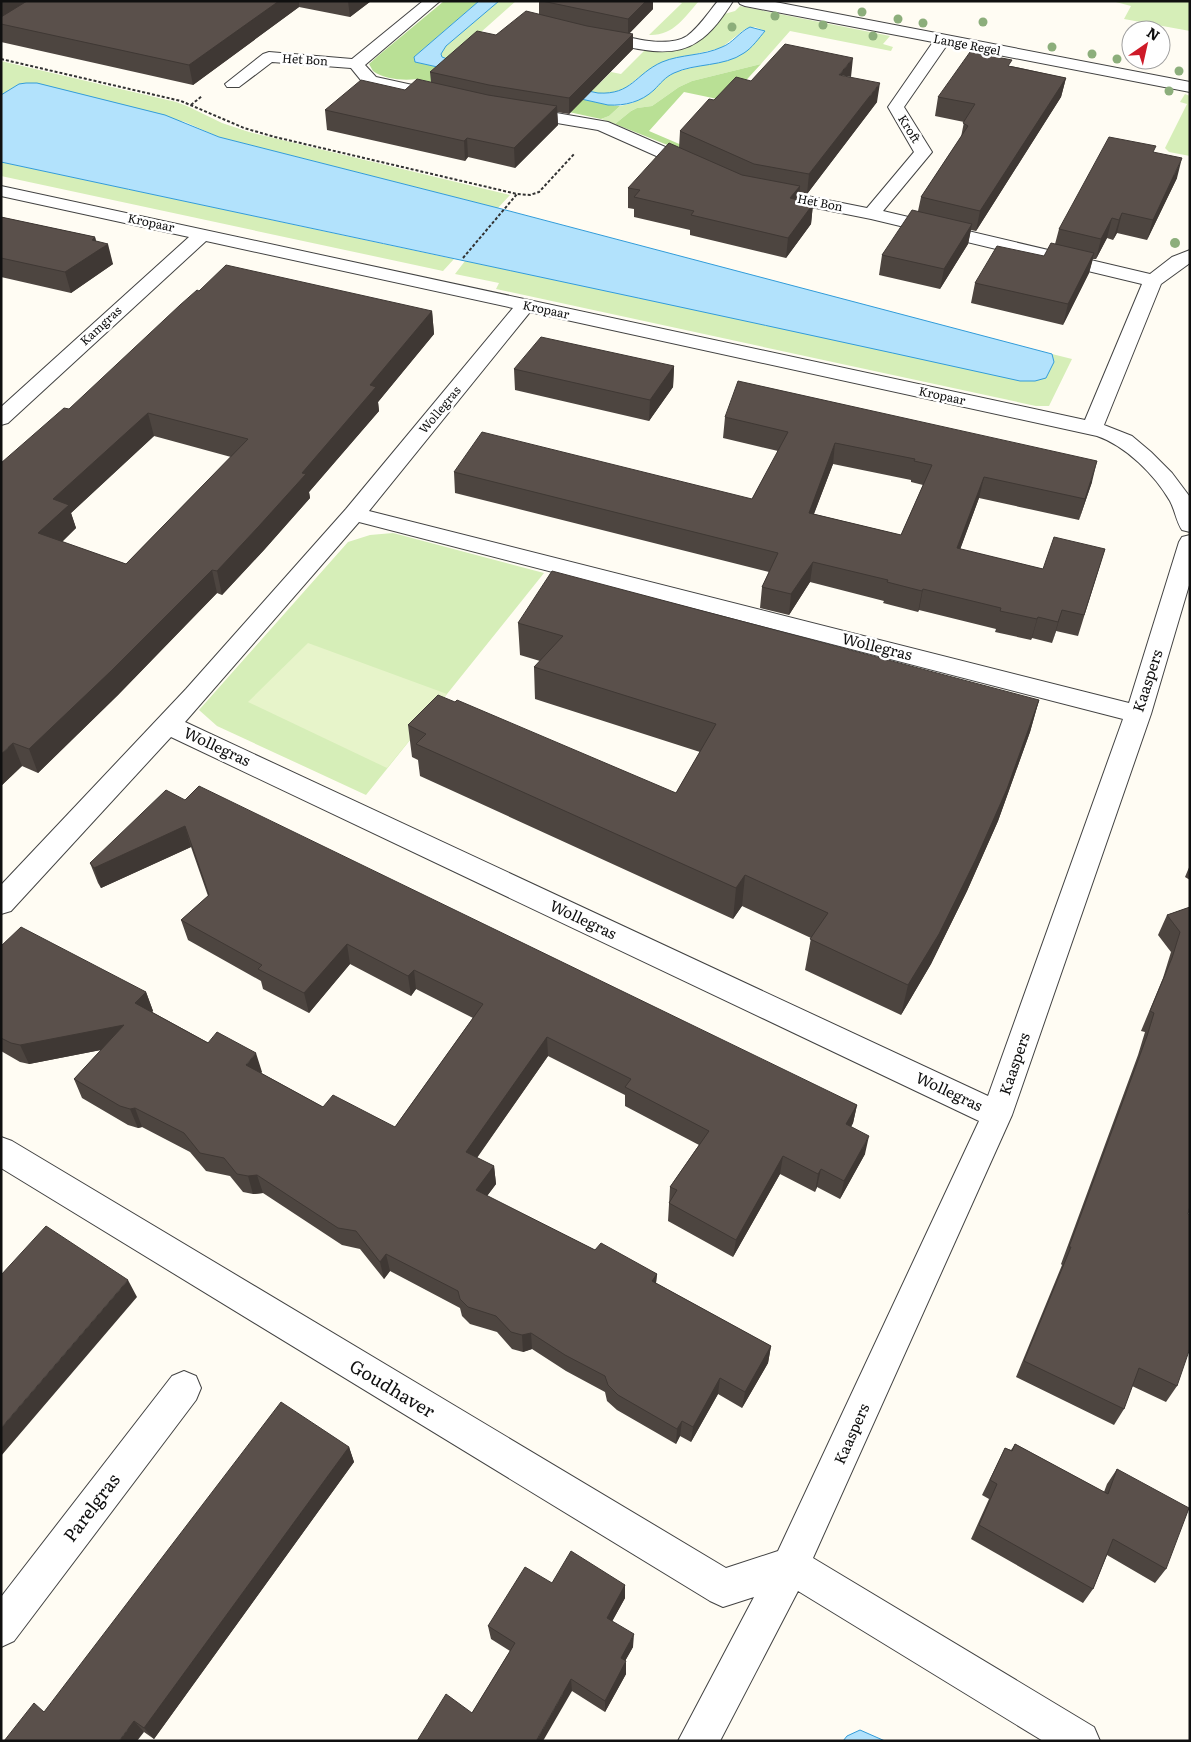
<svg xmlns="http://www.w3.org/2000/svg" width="1191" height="1742" font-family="Literata,serif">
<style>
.green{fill:#d6eeb8}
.forest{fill:#b9e095}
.pitch{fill:#e7f4ca}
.water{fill:#b2e2fc;stroke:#329cd9}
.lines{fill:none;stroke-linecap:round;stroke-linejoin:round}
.minor-casing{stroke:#434343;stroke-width:2}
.path{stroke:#323232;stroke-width:2;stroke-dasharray:3 2;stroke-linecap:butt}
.minor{fill:#fff;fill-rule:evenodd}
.tree{fill:#8cae7b}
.wall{fill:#4d4540;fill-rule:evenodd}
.shaded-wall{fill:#3f3834}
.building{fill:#5a504b;stroke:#3f3834;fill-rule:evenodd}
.labels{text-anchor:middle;stroke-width:5;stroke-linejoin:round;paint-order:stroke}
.far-street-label{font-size:12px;fill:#101010;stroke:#fff}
.street-label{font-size:15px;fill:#101010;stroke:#fff}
.near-street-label{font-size:18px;fill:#101010;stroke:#fff}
</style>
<rect width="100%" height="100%" fill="#fffcf3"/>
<path class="green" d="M499,1H516L453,57L600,83L611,72L621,74L645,50L681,47L721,15L735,11L740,6L890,36L883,44L893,47L891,51L790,31L761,64L692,81L679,87L652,106L637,108L631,111L615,124L601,119L609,116L620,106L633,103L652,92L666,77L675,72L733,58L765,31L755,27L745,29L721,48L682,57L639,77L622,91L615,93H598L464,65L442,57L441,54L446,46Z
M674,1H699C684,18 673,36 649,35L682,3Z
M1112,1H1190V31L1124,19L1131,6Z
M1,61L176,102L187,106L222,123L249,132L510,195L498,208L219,137L185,122L19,84L1,95Z
M1185,94L1190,96V156L1169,152L1165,148L1187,104L1180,102Z
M1,162L454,259L443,271L1,176Z
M465,261L775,327L1054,362L1052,354L1072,359L1049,406H1036L496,289L499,283L455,274Z
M393,533L544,573L366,795L217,726L199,710L348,542L370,535Z"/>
<path class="forest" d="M444,1H479L414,57L415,62L608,105L620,106L609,116L601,119L417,79C403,81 384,79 373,71L369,64L379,55Z
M761,64L727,101L684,92L649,131L705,155L700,158L615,124L631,111L637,108L652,106L679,87L692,81Z"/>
<path class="pitch" d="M308,643L447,694L387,768L248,702Z"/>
<path class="water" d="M479,1H499L446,46L441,54L442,57L464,65L598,93C632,95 635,74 662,62C681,54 703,56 722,47C733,43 739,32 750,27L765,31C759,38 752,48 744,53C724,67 695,63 674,73C665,77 660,84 654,90C641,102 625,106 608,105L415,62L414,57Z
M26,83H37L165,115L219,137L498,208L1052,354L1054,362L1046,378L1035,381H1020C681,306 341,235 1,162V95L19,84Z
M860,1730L885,1741H843L847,1736Z"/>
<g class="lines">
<g class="minor-casing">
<path id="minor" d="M423,1H440L365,65L376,77L449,93L451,97L449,101L443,102L364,84L351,68L272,62L239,87H227L225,84L263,54L269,52L352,59Z
M718,1H733C724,15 712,33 697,42C668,62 622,45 590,37L588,34L590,31L596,29C620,35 665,50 687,36C699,27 708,13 718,1Z
M738,1H770L1190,82V92L947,45L904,107L932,152L883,211L1150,274L1172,257L1190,250V263L1161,284L1104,425L1132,436L1151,452L1172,473L1190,497V532L1182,530C1176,521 1175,510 1170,501C1155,475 1126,446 1097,436L530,312L369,511L1129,703L1179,542L1182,537L1190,535V582L1151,714L1012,1115L813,1558L1094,1727L1100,1741H1043L798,1591L720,1741H678L754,1597L723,1607L710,1601L1,1168V1137L12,1141L726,1568L778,1551L979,1121L171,737L11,911L1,914V885L186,689L346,509L513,308L206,241L8,423L1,425V407L189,237L1,196V186L1085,420L1142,284L871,219L756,196L753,192L756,188L762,187L867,208L914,152L888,107L933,42L745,6L740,4ZM359,522L1123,719L988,1096L185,722Z
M522,107L608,122L702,163L705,167L702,171L696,172L690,171L598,130L516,116L514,112L516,108Z
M184,1371L196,1376L201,1388L196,1400L14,1641L1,1647V1597L172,1376Z"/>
</g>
<path class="path" d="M1,59L181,101L244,128L275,137L517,194L530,195L539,192L575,153
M191,105L202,96
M463,258L517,194"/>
<use href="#minor" class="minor"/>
</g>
<g class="tree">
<circle cx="862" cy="12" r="4.5"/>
<circle cx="775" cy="16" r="4.5"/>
<circle cx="898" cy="19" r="4.5"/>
<circle cx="983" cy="22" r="4.5"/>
<circle cx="923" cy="23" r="4.5"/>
<circle cx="823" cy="25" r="4.5"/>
<circle cx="732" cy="27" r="4.5"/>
<circle cx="873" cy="36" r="4.5"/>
<circle cx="1052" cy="47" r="4.5"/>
<circle cx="1092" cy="54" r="4.5"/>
<circle cx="1117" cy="59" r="4.5"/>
<circle cx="1179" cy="71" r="4.5"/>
<circle cx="1169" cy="91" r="4.5"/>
<circle cx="1175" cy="243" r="5"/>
</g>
<path class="wall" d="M1,1H371L350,17L299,7L193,85L1,42Z
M539,1H653V9L629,33L633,49L569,114L557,112L558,125L515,168L468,157L465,161L327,130L325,110L405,90L431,82L430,72L496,35L539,14Z
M1011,66L1066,78L1061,97L976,231L971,230L968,244L940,289L879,275L882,255L918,211L921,197L961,137L964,122L935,116L938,97Z
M850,77L877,102L807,194L799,192L798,200L813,204L811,224L786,258L690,235V230L634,217V209L628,208V188L679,148L680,131L714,100L751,81Z
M1155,153L1177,178L1147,240L1117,233L1113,240L1107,238L1096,259H1093L1089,273L1063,325L971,303L975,283L1044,256L1055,244L1059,229Z
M1,217L95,237L96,241L113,264L71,293L1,277Z
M432,311L434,334L378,402L379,411L309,492L310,498L264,550L222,595L217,593L118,695L38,773L22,766L1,786L69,409ZM154,436L231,457L126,564L62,542L76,528L71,513Z
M674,366L673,387L649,421L515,390L514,369Z
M725,417L1092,482L1079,520L979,498L960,549L1043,569L1105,549L1078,636L1056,631L1052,643L1032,638L1031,640L995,632L996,629L919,610L918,612L883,603L884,601L810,582L789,615L760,608L762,587L769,572L455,493L454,472L752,499L778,451L723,438ZM833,464L911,480V482L923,485L901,535L814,514Z
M518,623L1039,700L1030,732L998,821L967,891L931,964L901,1015L805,970L811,938L742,906L733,919L420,776L418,760L412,757L408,725L676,793L700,752L535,699L534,667L540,661L520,655Z
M185,800L857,1105L853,1123L851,1127L865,1154L840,1199L817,1187L815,1192L780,1174L733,1257L668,1221L670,1187L699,1145L625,1106V1095L548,1056L477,1158L494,1166L496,1184L487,1196L595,1250L657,1274L656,1283L771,1346L768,1363L742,1408L718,1394L691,1442L680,1436L676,1444L617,1410L607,1401L605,1392L566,1371L532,1349L523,1352L512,1349L497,1332L470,1324L462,1316L460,1308L390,1271L384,1279L360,1249L342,1245L263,1193L253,1194L243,1192L230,1176L206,1171L190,1152L142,1127L138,1128L128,1125L82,1098L74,1079L101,1050L29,1064L20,1062L1,1051V946L146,992L153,1011L152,1012L262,1072L261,1073L323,1107L395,1127L473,1018L416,989L411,996L350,964L309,1013L263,989L261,981L188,940L181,920L208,896L191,847L101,888L98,883L90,863Z
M1190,865V880L1185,877Z
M1190,907L1188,1214L1177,1386L1166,1402L1132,1386L1124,1409L1114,1425L1016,1377L1062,1265L1061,1264L1138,1055L1145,1032L1141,1031L1163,978L1171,952L1158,935L1167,915Z
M1015,1444L1104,1492L1107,1484L1117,1469L1166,1569L1155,1583L1107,1555L1093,1589L1083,1603L971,1539L989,1499L982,1495L1005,1448L1011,1450Z
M349,1447L354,1462L154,1739L144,1732L44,1712Z
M552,1583L625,1585V1598L612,1621L633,1647L625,1661L626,1674L605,1712L572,1691L472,1713L510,1651L491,1639L488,1626Z"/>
<path class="shaded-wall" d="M1,1H35L1,22Z
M279,1H299V7L193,85L189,65Z
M348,1H371L350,17Z
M646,1H653V9L628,35V19Z
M633,34V49L569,114V98Z
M853,58L851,77L839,75Z
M1066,78L1061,97L976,231L980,211Z
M880,83L877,102L807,194L809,174Z
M557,106L558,125L515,168L514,148Z
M467,138L468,157L465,161L464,141Z
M1182,158L1177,178L1147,240L1153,220Z
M800,186L798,206L790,198Z
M813,204L811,224L786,258L788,238Z
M1122,213L1117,233L1113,240L1119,220Z
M1112,218L1107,238L1096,259L1101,239Z
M972,224L968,244L940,289L944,269Z
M95,237L98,250L108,244L113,264L71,293L65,272L92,240Z
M1094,253L1089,273L1063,325L1068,304Z
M432,311L434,334L378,402L379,411L309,492L310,498L264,550L222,595L217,571L302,473L370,385Z
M674,366L673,387L649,421L650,400Z
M148,413L154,436L71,513L76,528L46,557L38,533L53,499Z
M835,443L833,464L806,534L809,513Z
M1097,461L1092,482L1079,520L1085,499Z
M984,477L979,498L953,569L957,548Z
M813,562L810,582L789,615L791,594Z
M212,570L217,593L118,695L38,773L29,749Z
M923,589L919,610L918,612L922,591Z
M1062,610L1056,631L1052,643L1058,622Z
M1038,617L1032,638L1031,640L1037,619Z
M1039,700L1030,732L998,821L967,891L931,964L901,1015L908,985Z
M13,743L22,766L1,786V754Z
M185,826L191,847L101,888L94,868Z
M745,875L742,906L733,919L736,888Z
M347,944L350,964L309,1013L304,993Z
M414,970L416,989L411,996L408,976Z
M146,992L153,1011L142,1022L135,1003Z
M124,1025L131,1044L29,1064L20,1045Z
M547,1037L548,1056L468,1170L466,1152Z
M256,1053L262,1072L251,1083L246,1065Z
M857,1105L853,1123L842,1143L846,1124Z
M135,1108L142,1127L138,1128L130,1109Z
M869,1136L865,1154L840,1199L844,1181Z
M783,1156L780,1174L733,1257L736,1240Z
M494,1166L496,1184L478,1208L476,1190Z
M821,1169L817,1187L815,1192L818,1174Z
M257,1175L263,1193L253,1194L248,1176Z
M386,1254L390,1271L384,1279L380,1262Z
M657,1274L655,1291L652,1281Z
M128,1280L137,1297L1,1456V1428Z
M531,1333L532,1349L523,1352L522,1335Z
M771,1346L768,1363L742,1408L745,1392Z
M720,1378L718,1394L691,1442L693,1427Z
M682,1421L680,1436L676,1444L677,1429Z
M349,1447L354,1462L154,1739L144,1728Z
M625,1585V1598L607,1631V1618Z
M634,1634L633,1647L620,1670L621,1658Z
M626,1661V1674L605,1712V1701Z
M571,1679L572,1691L543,1741H536Z
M134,1721L144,1732L137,1741H119Z"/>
<path class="building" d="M27,1H279L189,65L1,24V17Z
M542,1H646L628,19Z
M526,11L587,26L633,34L569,98L489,85L430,72L477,31L496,35Z
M785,44L853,58L839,75L880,83L809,174L754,164L680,131L709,99L714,100L736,77L751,81Z
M970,52L1012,60L1008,66L1066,78L980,211L921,197L968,126L963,123L975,104L938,97Z
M417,79L488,95L557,106L514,148L467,138L464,141L325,110L361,80L405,90Z
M1109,137L1156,146L1153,152L1182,158L1153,220L1122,213L1119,220L1112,218L1101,239L1059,229Z
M669,143L742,175L800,186L790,198L813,204L788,238L691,215L694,211L634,197L640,190L628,188Z
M912,210L972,224L944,269L882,255Z
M1,217L95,237L92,240L108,244L65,272L1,258Z
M1051,243L1094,253L1068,304L975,283L997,246L1044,256Z
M226,265L432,311L370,385L376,387L302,473L306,474L259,526L217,571L212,570L111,671L29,749L13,743L1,754V463L64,408L69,409L180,305L197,290L199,291ZM148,413L248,439L126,564L38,533L69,505L53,499Z
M541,337L674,366L650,400L514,369Z
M738,381L1097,461L1085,499L984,477L957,548L1043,569L1054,537L1105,549L1084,615L1062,610L1058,622L1038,617L1037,619L1000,611L1001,608L923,589L922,591L887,582L888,580L813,562L791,594L762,587L778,553L454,472L482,432L752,499L788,432L725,417ZM835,443L915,459L914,461L932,465L901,535L809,513Z
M552,571L1039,700L1007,789L976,859L939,934L908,985L810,939L828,913L745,875L736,888L416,744L426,734L408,725L438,695L455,702L457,700L676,793L716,724L534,667L563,636L518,623Z
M199,786L857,1105L846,1124L869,1136L844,1181L821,1169L818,1174L783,1156L736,1240L669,1203L677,1190L670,1187L709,1131L625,1087L631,1079L547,1037L466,1152L494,1166L476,1190L595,1250L601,1243L657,1274L652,1281L771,1346L745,1392L720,1378L693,1427L682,1421L677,1429L618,1395L608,1385L605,1376L565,1355L531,1333L522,1335L511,1332L496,1316L468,1307L460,1299L458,1291L386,1254L380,1262L356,1231L338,1228L257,1175L248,1176L237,1174L224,1158L200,1153L184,1133L135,1108L130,1109L120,1106L74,1079L124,1025L20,1045L11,1043L1,1038V946L21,927L146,992L135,1003L208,1043L217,1032L256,1053L246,1065L323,1107L333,1095L395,1127L483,1004L414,970L408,976L347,944L304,993L258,969L262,965L181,920L209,895L185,826L94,868L90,863L166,790L185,800Z
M1190,907V1206L1188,1214L1190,1215V1348L1177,1386L1139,1368L1124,1409L1024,1361L1071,1247H1069L1147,1036L1154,1013L1150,1011L1172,958L1180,932L1167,915Z
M46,1226L128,1280L1,1428V1275Z
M281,1402L349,1447L144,1728L134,1721L119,1741H4L34,1703L44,1712Z
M1015,1444L1108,1494L1117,1469L1189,1508L1166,1569L1113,1539L1093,1589L979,1525L997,1484L990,1480L1005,1448L1012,1451Z
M571,1551L625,1585L607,1618L634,1634L621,1658L626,1661L605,1701L571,1679L536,1741H417L446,1694L472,1713L515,1643L488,1626L525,1567L552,1583Z"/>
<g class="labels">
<g class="far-street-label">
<text transform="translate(967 45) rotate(11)" y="4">Lange Regel</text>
<text transform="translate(305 60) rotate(4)" y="4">Het Bon</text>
<text transform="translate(909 129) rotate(58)" y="4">Kroft</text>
<text transform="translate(820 203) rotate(11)" y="4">Het Bon</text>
<text transform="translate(151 223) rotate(12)" y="4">Kropaar</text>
<text transform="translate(546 310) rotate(12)" y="4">Kropaar</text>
<text transform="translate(101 326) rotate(-43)" y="4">Kamgras</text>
<text transform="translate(942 396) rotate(12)" y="4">Kropaar</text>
<text transform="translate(440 410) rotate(-50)" y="4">Wollegras</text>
</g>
<g class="street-label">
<text transform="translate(877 647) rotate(14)" y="5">Wollegras</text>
<text transform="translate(1148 681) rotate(-72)" y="5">Kaaspers</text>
<text transform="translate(217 747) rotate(25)" y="5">Wollegras</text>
<text transform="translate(583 920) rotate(25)" y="5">Wollegras</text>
<text transform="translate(1015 1064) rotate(-71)" y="5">Kaaspers</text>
<text transform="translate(949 1092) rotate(25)" y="5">Wollegras</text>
<text transform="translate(852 1434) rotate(-66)" y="5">Kaaspers</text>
</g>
<g class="near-street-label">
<text transform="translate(392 1389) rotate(31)" y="6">Goudhaver</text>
<text transform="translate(92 1508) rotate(-53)" y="6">Parelgras</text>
</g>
</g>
<rect width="1191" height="1742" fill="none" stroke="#101010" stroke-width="5"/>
<g transform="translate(1146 45) rotate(34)"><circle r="24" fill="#ffffff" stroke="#9f9f9f"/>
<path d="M0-4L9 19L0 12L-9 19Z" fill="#ce1a28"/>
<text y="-8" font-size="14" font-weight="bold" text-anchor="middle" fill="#101010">N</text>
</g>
</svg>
